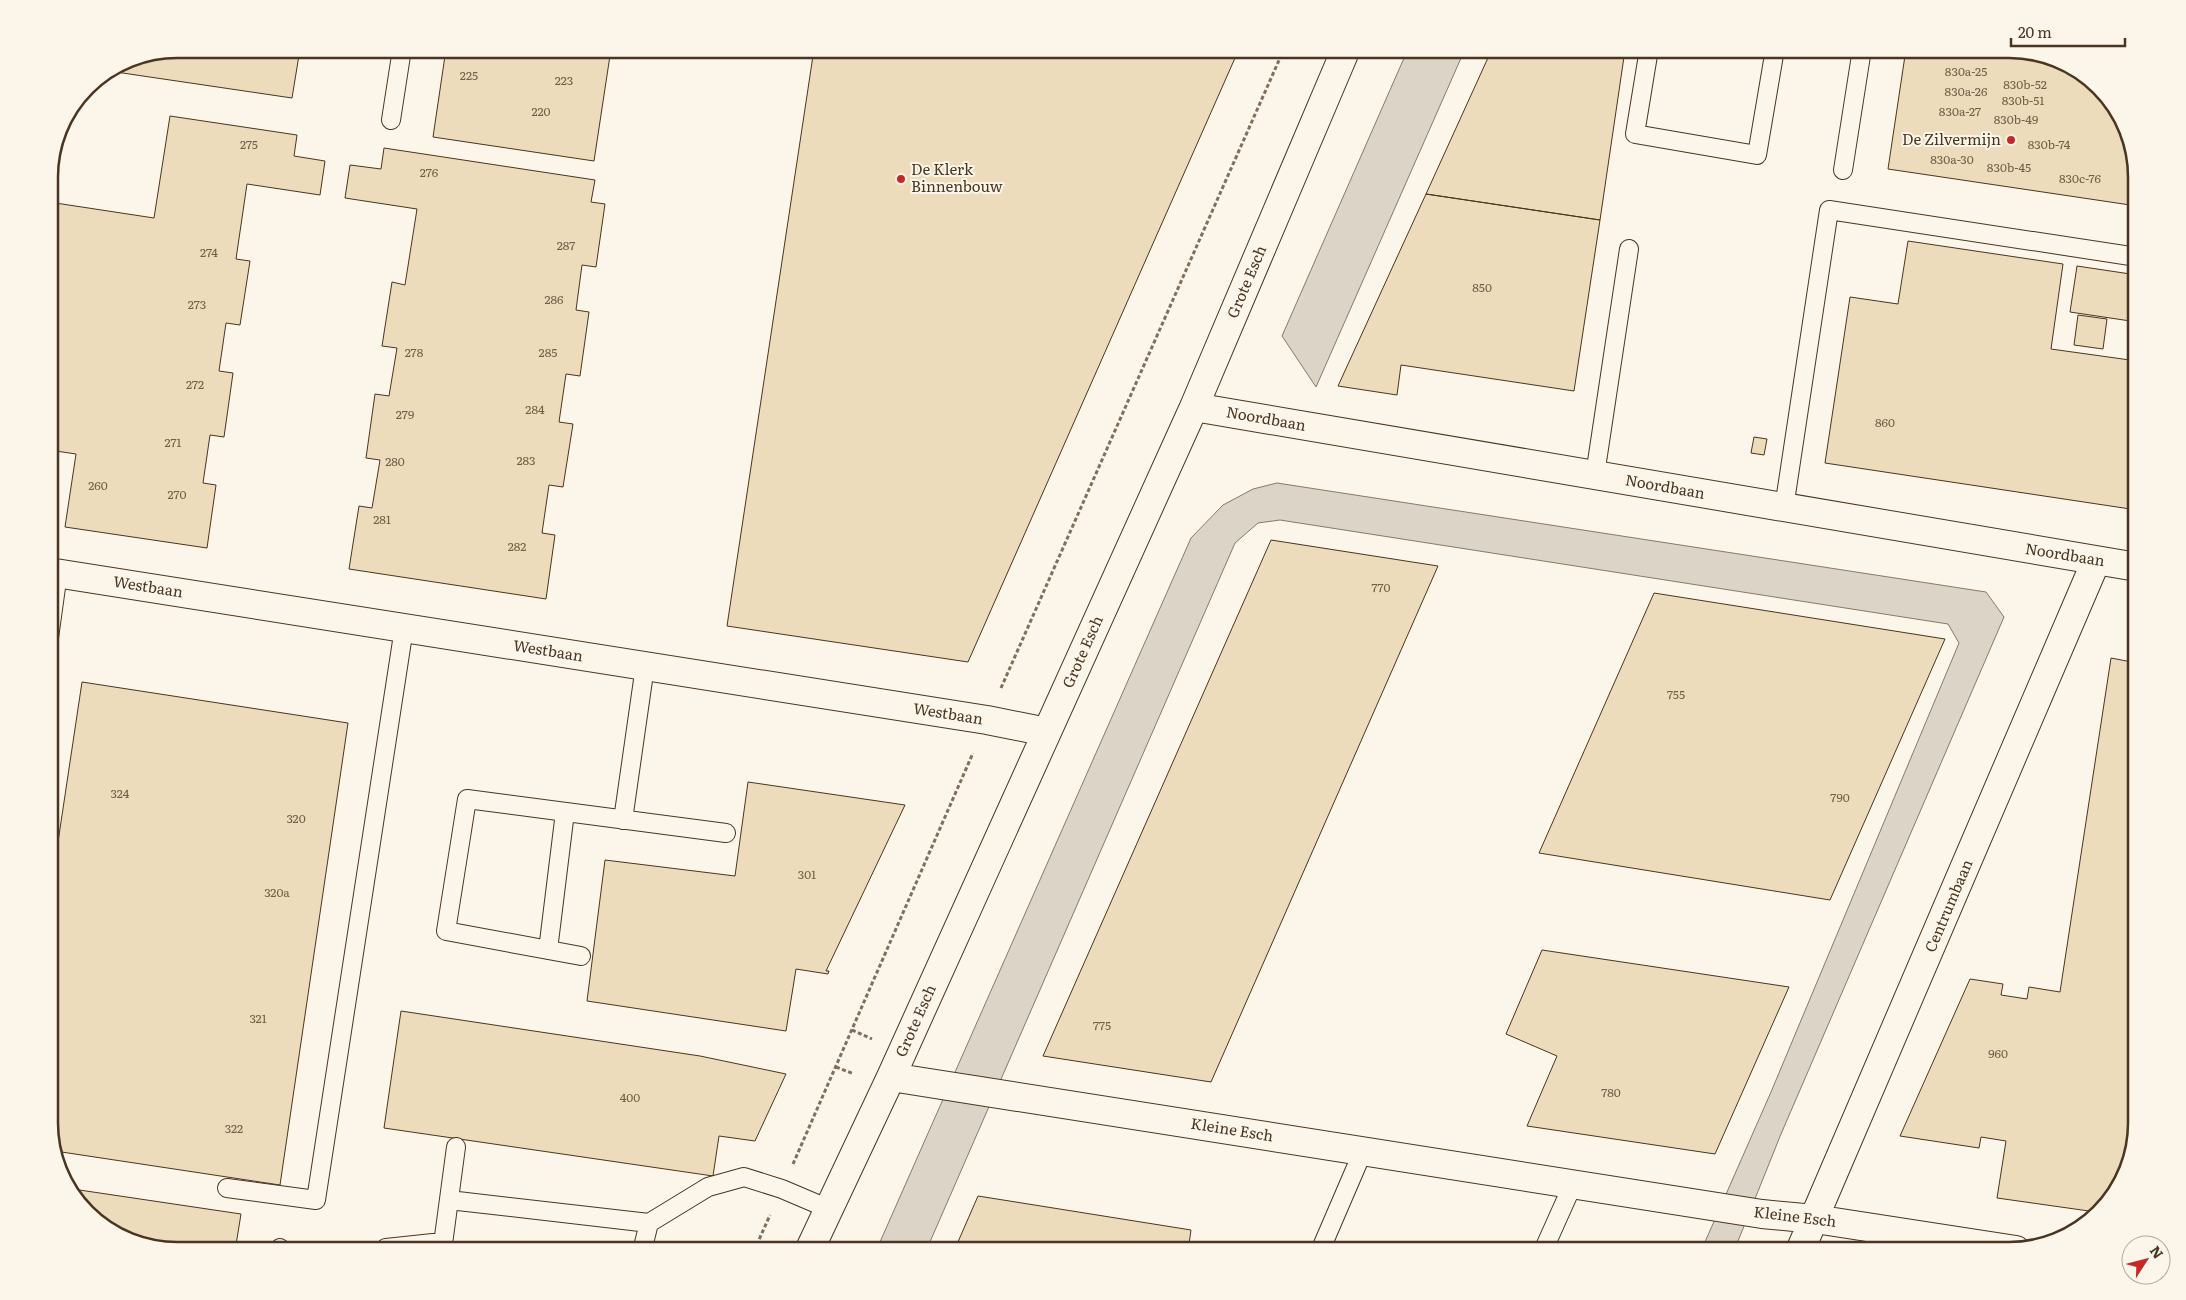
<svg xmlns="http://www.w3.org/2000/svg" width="2186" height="1300" font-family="Literata,serif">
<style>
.water{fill:#dcd4c6;stroke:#887966}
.building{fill:#ecdcbc;stroke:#4a3520}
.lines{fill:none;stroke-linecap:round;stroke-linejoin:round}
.service-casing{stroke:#4a3520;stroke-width:20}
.minor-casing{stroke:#4a3520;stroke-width:30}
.path{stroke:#7f6f5c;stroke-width:3;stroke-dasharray:4 2.5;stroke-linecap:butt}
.service{stroke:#fbf6e9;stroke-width:18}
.minor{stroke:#fbf6e9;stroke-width:28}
.poi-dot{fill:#c62828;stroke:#fbf6e9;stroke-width:2}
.labels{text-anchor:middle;stroke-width:4;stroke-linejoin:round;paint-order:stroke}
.number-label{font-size:12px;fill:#725f47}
.poi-label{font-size:15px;fill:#4a3520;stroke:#fbf6e9;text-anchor:end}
.street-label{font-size:15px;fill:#4a3520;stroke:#fbf6e9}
.rim{fill:none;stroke:#4a3520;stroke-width:2.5}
</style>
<rect width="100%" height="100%" fill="#fbf6e9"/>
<path class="water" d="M1408,49H1465L1316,387L1282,336Z
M1277,483L1986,592L2004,617L1781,1134L1734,1251H1701L1771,1092L1959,643L1948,624L1280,520L1258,523L1235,543L926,1251H876L1191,538L1223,505L1253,489Z"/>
<path class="building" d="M176,49H300L292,98L109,71L128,58Z
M446,49H611L594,161L433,137Z
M814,49H1239L968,662L727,626Z
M1492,49L1625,50L1600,220L1426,194Z
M1906,49H2010L2074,66L2120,112L2137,168V206L1888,169Z
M170,116L297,135L294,156L325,161L320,195L247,184L236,259L250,261L240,325L226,323L219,371L233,373L224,437L210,435L203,483L216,485L207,548L65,527L76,454L49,450V202L154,218Z
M384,148L595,180L591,202L605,204L596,267L582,265L576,310L589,312L580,376L566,374L559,422L573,424L563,487L549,485L542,533L555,535L546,599L349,569L359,506L372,508L380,460L366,458L375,394L389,396L397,348L382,346L392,282L405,285L417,209L345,198L350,165L381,169Z
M1426,194L1600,220L1574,391L1401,365L1397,395L1338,386Z
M1908,241L2063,264L2051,349L2137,361V510L1825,463L1850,297L1898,304Z
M2077,266L2137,275V322L2070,312Z
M2078,315L2107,319L2103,349L2074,345Z
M1754,437L1767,439L1764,455L1751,453Z
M1271,540L1438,566L1211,1082L1043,1056Z
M1654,593L1945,639L1830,900L1539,853Z
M2111,658L2137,663V1124L2120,1188L2096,1212L1997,1198L2006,1141L1981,1137L1979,1148L1900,1136L1970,979L2003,984L2001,995L2027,999L2029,987L2060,992Z
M82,682L348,723L280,1185L55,1151L49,1132V902Z
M748,782L905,805L826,971H829L828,974L796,969L786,1031L587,1001L605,860L735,876Z
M1542,950L1789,987L1715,1154L1527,1126L1557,1056L1506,1034Z
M401,1011L700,1056L786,1074L755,1141L719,1136L713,1176L384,1128Z
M66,1188L241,1214L235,1251H176L112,1234Z
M978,1196L1191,1230L1188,1251H954Z"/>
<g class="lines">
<g class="service-casing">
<path id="service" d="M1649,49L1635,134L1757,155L1775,49
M391,120L402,49
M1843,170L1862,49
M1595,475L1629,249
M1784,508L1829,210L2137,257
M49,638L58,573
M623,820L645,666
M548,950L565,812
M581,956L446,931L467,799L726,833
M227,1188L316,1200L404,628
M449,1200L649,1223L642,1251
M649,1223L708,1187L744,1177L782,1189L829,1209
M279,1251L280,1248
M385,1251L386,1248L433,1243L443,1244L456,1147
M1320,1251L1363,1151
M1543,1251L1573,1184"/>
</g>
<g class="minor-casing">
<path id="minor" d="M1194,407L2137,567
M49,572L987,720L1047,732
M891,1077L1762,1214L1815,1219L2016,1250
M809,1251L891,1077L1194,407L1346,49
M1800,1251L2096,561"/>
</g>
<path class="path" d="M1001,688L1284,49
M852,1030L872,1039
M836,1067L854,1074
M793,1164L973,753
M754,1251L770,1215"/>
<use href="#service" class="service"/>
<use href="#minor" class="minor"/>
</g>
<g class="poi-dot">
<circle cx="2011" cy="140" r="5"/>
<circle cx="901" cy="179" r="5"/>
</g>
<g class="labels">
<g class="number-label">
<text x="1966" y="76">830a-25</text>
<text x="469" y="80">225</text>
<text x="564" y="85">223</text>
<text x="2025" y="89">830b-52</text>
<text x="1966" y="96">830a-26</text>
<text x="2023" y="105">830b-51</text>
<text x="541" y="116">220</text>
<text x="1960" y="116">830a-27</text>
<text x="2016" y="124">830b-49</text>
<text x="249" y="149">275</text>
<text x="2049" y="149">830b-74</text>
<text x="1952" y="164">830a-30</text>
<text x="2009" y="172">830b-45</text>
<text x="429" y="177">276</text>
<text x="2080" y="183">830c-76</text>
<text x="566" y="250">287</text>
<text x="209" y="257">274</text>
<text x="1482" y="292">850</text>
<text x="554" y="304">286</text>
<text x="197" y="309">273</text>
<text x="414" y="357">278</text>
<text x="548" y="357">285</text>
<text x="195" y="389">272</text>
<text x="535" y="414">284</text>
<text x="405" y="419">279</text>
<text x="1885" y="427">860</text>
<text x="173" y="447">271</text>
<text x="526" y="465">283</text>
<text x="395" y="466">280</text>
<text x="98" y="490">260</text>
<text x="177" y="499">270</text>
<text x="382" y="524">281</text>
<text x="517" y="551">282</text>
<text x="1381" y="592">770</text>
<text x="1676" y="699">755</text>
<text x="120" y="798">324</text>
<text x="1840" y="802">790</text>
<text x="296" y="823">320</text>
<text x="807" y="879">301</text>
<text x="277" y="897">320a</text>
<text x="258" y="1023">321</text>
<text x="1102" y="1030">775</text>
<text x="1998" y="1058">960</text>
<text x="1611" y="1097">780</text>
<text x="630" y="1102">400</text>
<text x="234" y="1133">322</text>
</g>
<g class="poi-label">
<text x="2001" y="145">De Zilvermijn</text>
<text x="911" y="175" text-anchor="start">De Klerk<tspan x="911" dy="17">Binnenbouw</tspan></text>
</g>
<g class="street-label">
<text transform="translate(1247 282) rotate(-67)" y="5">Grote Esch</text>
<text transform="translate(1266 419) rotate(10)" y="5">Noordbaan</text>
<text transform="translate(1665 487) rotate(10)" y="5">Noordbaan</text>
<text transform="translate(2065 555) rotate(9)" y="5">Noordbaan</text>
<text transform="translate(148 587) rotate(9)" y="5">Westbaan</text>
<text transform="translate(548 651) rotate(9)" y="5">Westbaan</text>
<text transform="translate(1083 652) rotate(-66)" y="5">Grote Esch</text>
<text transform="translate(948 714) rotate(9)" y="5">Westbaan</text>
<text transform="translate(1949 906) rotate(-67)" y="5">Centrumbaan</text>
<text transform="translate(916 1021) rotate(-66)" y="5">Grote Esch</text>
<text transform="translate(1232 1130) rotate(9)" y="5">Kleine Esch</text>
<text transform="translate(1795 1217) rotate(7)" y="5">Kleine Esch</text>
</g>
</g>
<path d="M0 0H2186V1300H0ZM177 58H2009A119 119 0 0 1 2128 177V1123A119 119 0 0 1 2009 1242H177A119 119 0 0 1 58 1123V177A119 119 0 0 1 177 58Z" fill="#fbf6e9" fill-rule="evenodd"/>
<path class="rim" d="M177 58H2009A119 119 0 0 1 2128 177V1123A119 119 0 0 1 2009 1242H177A119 119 0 0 1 58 1123V177A119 119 0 0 1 177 58Z"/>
<g transform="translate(2146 1260) rotate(54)"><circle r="24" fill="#fbf6e9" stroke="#b4a999"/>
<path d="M0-4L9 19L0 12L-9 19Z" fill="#c62828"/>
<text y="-8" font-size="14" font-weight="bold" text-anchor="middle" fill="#4a3520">N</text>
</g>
<path d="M2011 38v8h114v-8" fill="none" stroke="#4a3520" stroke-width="2.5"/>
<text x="2018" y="38" font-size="15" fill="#4a3520" stroke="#fbf6e9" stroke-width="4" paint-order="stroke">20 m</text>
</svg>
